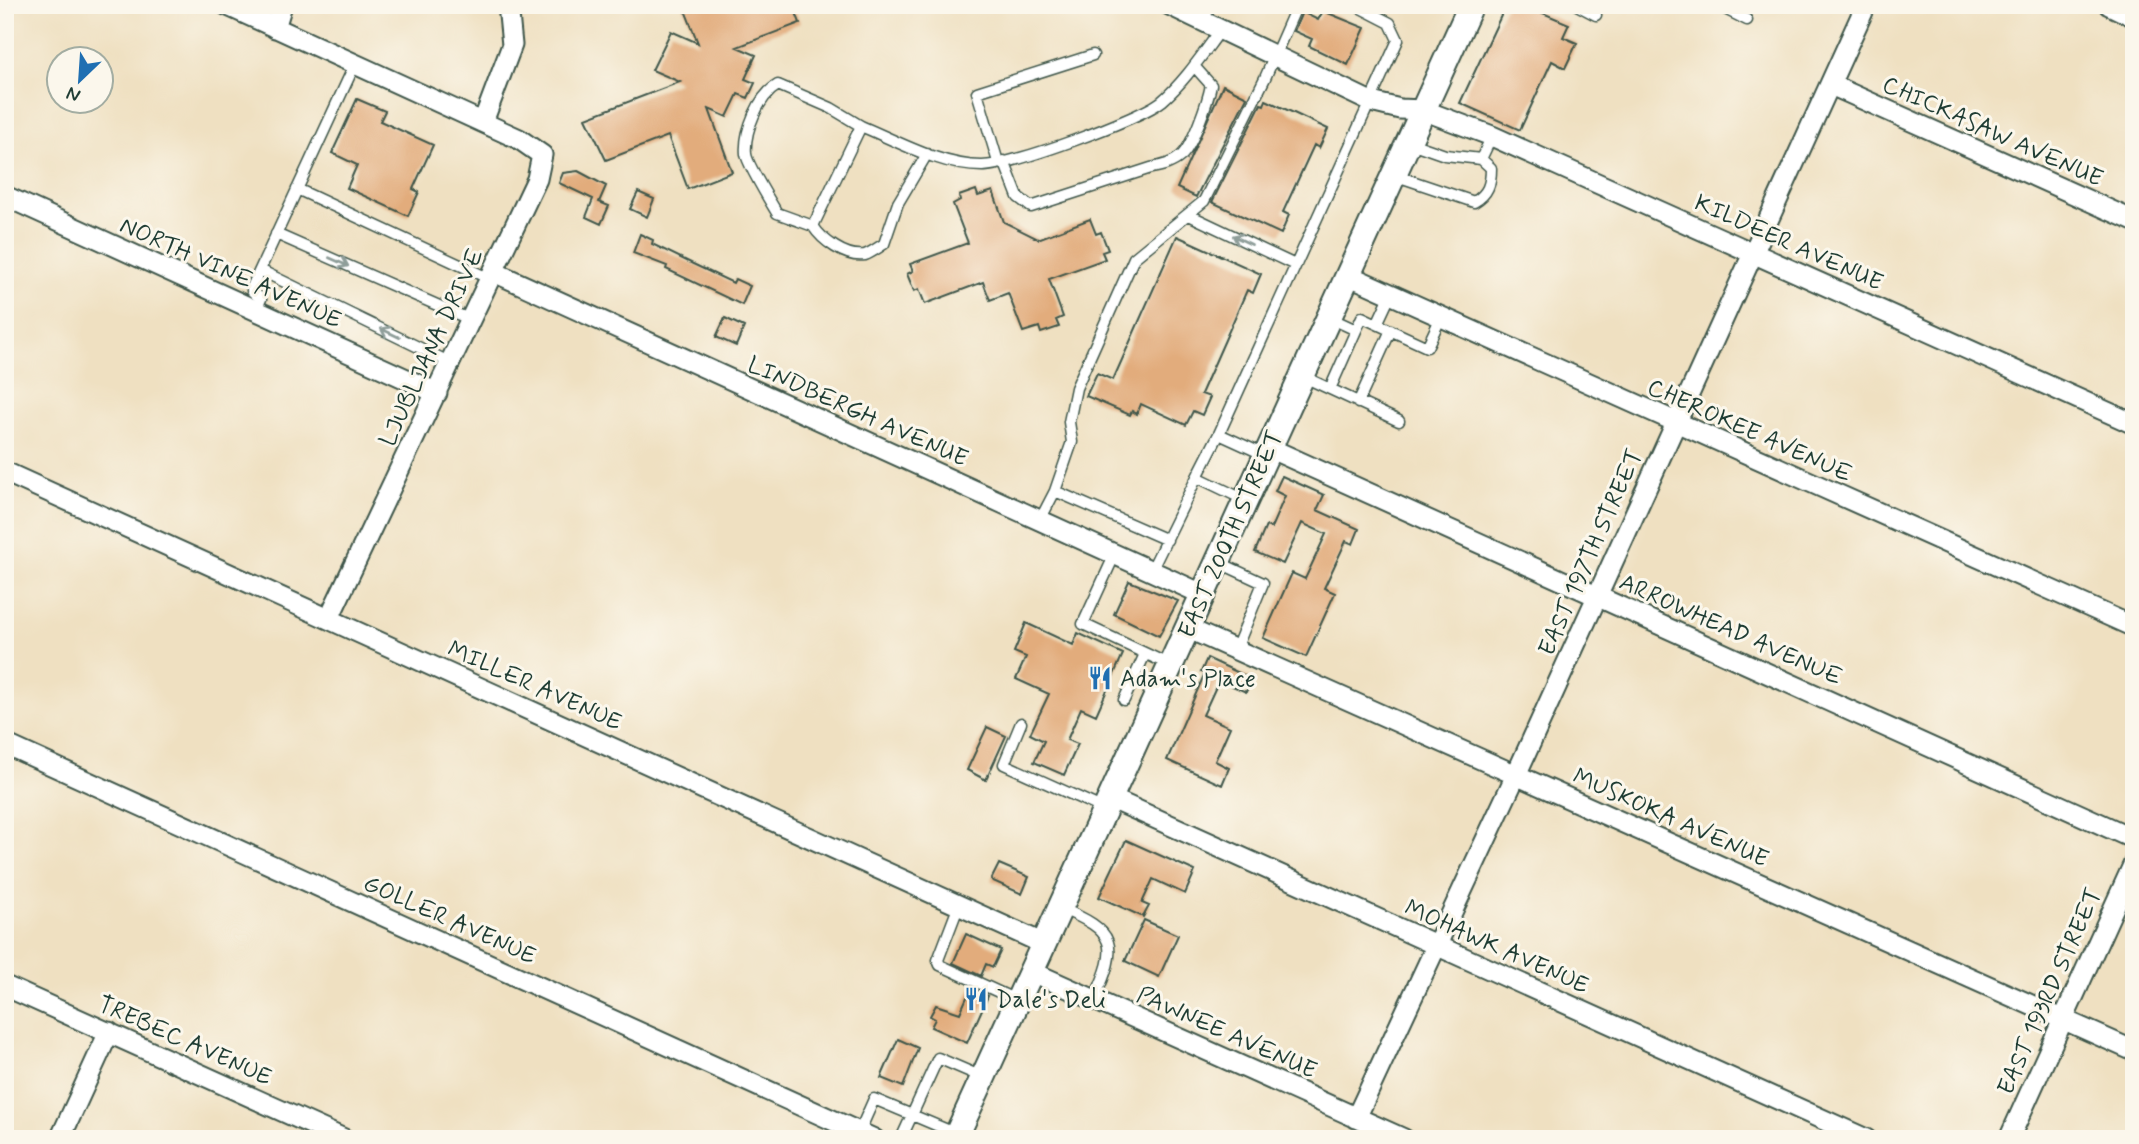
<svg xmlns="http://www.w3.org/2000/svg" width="2139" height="1144" font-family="Mynerve,sans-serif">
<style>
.building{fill:#e2ac7c}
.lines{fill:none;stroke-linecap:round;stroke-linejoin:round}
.service-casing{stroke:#3e5549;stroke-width:13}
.minor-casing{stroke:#3e5549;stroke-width:23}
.tertiary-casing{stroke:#3e5549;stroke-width:28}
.service{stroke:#fff;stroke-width:10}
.minor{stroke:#fff;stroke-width:19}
.tertiary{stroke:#fff;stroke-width:24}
.oneway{stroke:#8f9e9a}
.labels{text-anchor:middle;stroke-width:6;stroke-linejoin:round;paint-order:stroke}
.street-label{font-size:24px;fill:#1f3d34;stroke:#fbf7ec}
.poi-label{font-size:24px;fill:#1f3d34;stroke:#fbf7ec;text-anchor:start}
</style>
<rect width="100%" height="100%" fill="#fbf7ec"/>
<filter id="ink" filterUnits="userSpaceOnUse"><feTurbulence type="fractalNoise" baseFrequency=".0143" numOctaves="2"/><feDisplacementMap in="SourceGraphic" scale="14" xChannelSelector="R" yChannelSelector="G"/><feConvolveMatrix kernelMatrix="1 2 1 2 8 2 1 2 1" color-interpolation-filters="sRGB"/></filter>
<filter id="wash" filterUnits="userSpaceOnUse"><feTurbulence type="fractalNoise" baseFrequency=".00686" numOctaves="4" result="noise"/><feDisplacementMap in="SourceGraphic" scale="28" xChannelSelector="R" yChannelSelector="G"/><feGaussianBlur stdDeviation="1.57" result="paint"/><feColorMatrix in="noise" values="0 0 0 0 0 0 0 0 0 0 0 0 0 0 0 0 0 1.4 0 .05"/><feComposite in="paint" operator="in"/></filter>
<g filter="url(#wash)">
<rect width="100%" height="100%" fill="#efe0c1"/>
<g id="blocks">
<path class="building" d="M683,5H793L800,23L737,47L756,55L745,79L755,83L748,98L738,94L727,117L709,109L732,172L688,189L668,136L606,160L586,118L680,82L652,70L671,31L698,43Z
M1506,5H1524L1569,24L1563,37L1577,43L1565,68L1552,61L1520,130L1460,103Z
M1323,11L1365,28L1348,65L1309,46L1312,39L1294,31L1302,12L1318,20Z
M1223,85L1247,97L1196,197L1177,188Z
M357,99L385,111L380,121L433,145L413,189L419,192L408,216L347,188L357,165L332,153Z
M1266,100L1328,129L1319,148L1314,145L1283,212L1289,215L1281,234L1212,202L1261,104L1264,105Z
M578,171L606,186L599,202L609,206L601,224L586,217L593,199L559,183L563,173Z
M976,190L978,196L993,191L1004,222L1038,239L1090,219L1096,234L1101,232L1108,250L1102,252L1105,259L1049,279L1063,317L1056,320L1059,327L1041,333L1039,327L1023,332L1008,293L990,300L983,282L925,304L919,289L914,291L907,274L913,271L910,264L968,243L953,204L960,200L959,196Z
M638,192L654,199L647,217L630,209Z
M640,234L653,240L652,244L693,264L733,283L735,279L750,286L742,305L666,269L667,266L633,253Z
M1177,236L1261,274L1253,293L1247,290L1201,394L1210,397L1202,415L1193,411L1186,425L1141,404L1137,414L1132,411L1130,415L1086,396L1097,373L1113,380Z
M725,318L744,327L736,346L716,337Z
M1282,476L1324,495L1317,510L1359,529L1353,544L1346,541L1324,588L1335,593L1306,657L1263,638L1292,573L1305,579L1326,534L1302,523L1283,564L1255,552L1266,526L1271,528L1285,496L1275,491Z
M1129,581L1178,601L1159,636L1114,614Z
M1026,623L1073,645L1078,633L1123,654L1096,715L1081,708L1067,740L1078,744L1064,775L1034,762L1044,741L1030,734L1049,694L1016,679L1026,657L1014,652Z
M1207,658L1252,679L1246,692L1219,680L1203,715L1230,727L1215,761L1229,768L1222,785L1167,760L1205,673L1201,672Z
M987,727L1006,736L986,780L967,770Z
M1126,840L1195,871L1185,894L1153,879L1142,903L1149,906L1143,917L1099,897Z
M999,864L1029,877L1022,894L991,880Z
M1144,920L1178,935L1159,977L1125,961Z
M966,934L1001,950L993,967L986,964L981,976L953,963Z
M971,988L988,996L967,1043L931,1027L935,1019L930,1016L936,1005L960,1013Z
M898,1039L918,1048L903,1087L881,1078Z"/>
</g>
</g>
<g filter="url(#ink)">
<use href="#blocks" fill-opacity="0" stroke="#3e5549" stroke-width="2"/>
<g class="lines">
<g class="service-casing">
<path id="service" d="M1577,5L1596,15
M1717,5L1747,20
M508,9L541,5
M1203,23L1210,5
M861,126L831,108L778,85C758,96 744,132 746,154C747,163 771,203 777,213L813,226L861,126C899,142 941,166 982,166C1011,166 1140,119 1162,101C1185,81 1202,55 1220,31
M1408,142L1445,155L1481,159L1492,136
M1004,161L1018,197L1031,207L1151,168C1162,166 1172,164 1181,156C1192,147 1208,101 1211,85L1194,66
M998,162L977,92L1093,55
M1394,175L1474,202C1488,194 1491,184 1491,168L1481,159
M297,189L490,279
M1189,215L1295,265
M813,226C822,240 845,258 865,255C871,253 879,247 884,244L898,203L927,154
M276,234L471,320
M260,270L451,363
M1391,294L1377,324L1427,347L1441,317
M256,310L261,299L252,291V287L355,64
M1328,317L1356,330
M1302,376L1399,421
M1330,389L1362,317L1377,324
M1358,403L1391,330
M1219,434L1197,477L1245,500
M1265,455L1219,434L1398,40L1390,23L1355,5
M1055,491L1072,442L1069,422L1076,388L1134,258L1204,201L1265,78L1297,5
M1040,520L1055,491L1167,540
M1115,554L1083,624L1170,665
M1218,562L1263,583L1236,649
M1151,571L1197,477
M1124,700L1145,654
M1021,723L1004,764L1104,809
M959,905L938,960L940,965L1016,1000
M1060,908C1116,931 1120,944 1094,999
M957,1134L912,1115L938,1058L982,1077
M858,1135L874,1099L912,1115L901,1139"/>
</g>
<g class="minor-casing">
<path id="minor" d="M226,5L519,139L542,155L537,179L329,618
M1169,5L1371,102L1400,109L1423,110L1492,136L2134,424
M2109,5L2134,17
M275,28L282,5
M1831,85L2134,221
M483,122L512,45L508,5
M5,196L437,393
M494,272L1202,594
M1348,275L2134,627
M1269,448L2134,839
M5,472L1044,944
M1187,628L2134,1051
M5,744L874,1139
M1110,798L1866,1139
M1030,971L1404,1139
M5,986L344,1139
M1356,1118L1516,775L1866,5
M60,1139L109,1032
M2009,1139L2134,863"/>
</g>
<g class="tertiary-casing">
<path id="tertiary" d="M955,1139L1471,5"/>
</g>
<use href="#service" class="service"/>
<use href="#minor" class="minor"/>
<use href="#tertiary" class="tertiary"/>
</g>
<defs><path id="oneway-shaft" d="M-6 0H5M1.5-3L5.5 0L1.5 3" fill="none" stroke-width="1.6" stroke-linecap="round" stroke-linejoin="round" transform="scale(1.75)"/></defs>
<g class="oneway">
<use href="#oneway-shaft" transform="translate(1242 240) rotate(-154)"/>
<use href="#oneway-shaft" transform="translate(339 262) rotate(24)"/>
<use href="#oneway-shaft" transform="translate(390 333) rotate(-154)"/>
</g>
</g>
<defs>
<g id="restaurant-bare" transform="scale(1.89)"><path d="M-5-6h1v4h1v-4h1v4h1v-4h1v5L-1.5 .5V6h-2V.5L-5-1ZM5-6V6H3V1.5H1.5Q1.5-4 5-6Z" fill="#1f6fb2" stroke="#fbf7ec" stroke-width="2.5" paint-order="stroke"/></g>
</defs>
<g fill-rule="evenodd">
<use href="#restaurant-bare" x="1100" y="678"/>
<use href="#restaurant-bare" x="976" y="999"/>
</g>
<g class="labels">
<g class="street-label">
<text transform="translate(1993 131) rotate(24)" y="8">CHICKASAW AVENUE</text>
<text transform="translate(1789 242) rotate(24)" y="8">KILDEER AVENUE</text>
<text transform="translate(231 272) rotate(24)" y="8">NORTH VINE AVENUE</text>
<text transform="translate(431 347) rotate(-65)" y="8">LJUBLJANA DRIVE</text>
<text transform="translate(858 411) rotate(24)" y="8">LINDBERGH AVENUE</text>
<text transform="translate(1750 430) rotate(24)" y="8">CHEROKEE AVENUE</text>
<text transform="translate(1230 534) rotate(-66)" y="8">EAST 200TH STREET</text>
<text transform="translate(1590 552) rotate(-66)" y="8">EAST 197TH STREET</text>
<text transform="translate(1731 629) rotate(24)" y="8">ARROWHEAD AVENUE</text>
<text transform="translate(535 685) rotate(24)" y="8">MILLER AVENUE</text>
<text transform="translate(1671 817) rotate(24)" y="8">MUSKOKA AVENUE</text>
<text transform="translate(450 919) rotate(24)" y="8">GOLLER AVENUE</text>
<text transform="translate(1497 946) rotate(24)" y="8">MOHAWK AVENUE</text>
<text transform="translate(2049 991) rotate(-66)" y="8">EAST 193RD STREET</text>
<text transform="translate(1227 1032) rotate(24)" y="8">PAWNEE AVENUE</text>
<text transform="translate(185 1040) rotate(24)" y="8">TREBEC AVENUE</text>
</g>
<g class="poi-label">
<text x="1120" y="686">Adam's Place</text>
<text x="996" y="1007">Dale's Deli</text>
</g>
</g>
<rect width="2139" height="1144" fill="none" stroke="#fbf7ec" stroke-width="28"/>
<g transform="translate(80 80) rotate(205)"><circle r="33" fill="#fbf7ec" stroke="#a3ada2" stroke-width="2"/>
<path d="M0-5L12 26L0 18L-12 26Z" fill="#1f6fb2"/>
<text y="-10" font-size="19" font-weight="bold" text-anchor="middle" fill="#1f3d34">N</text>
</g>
</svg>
